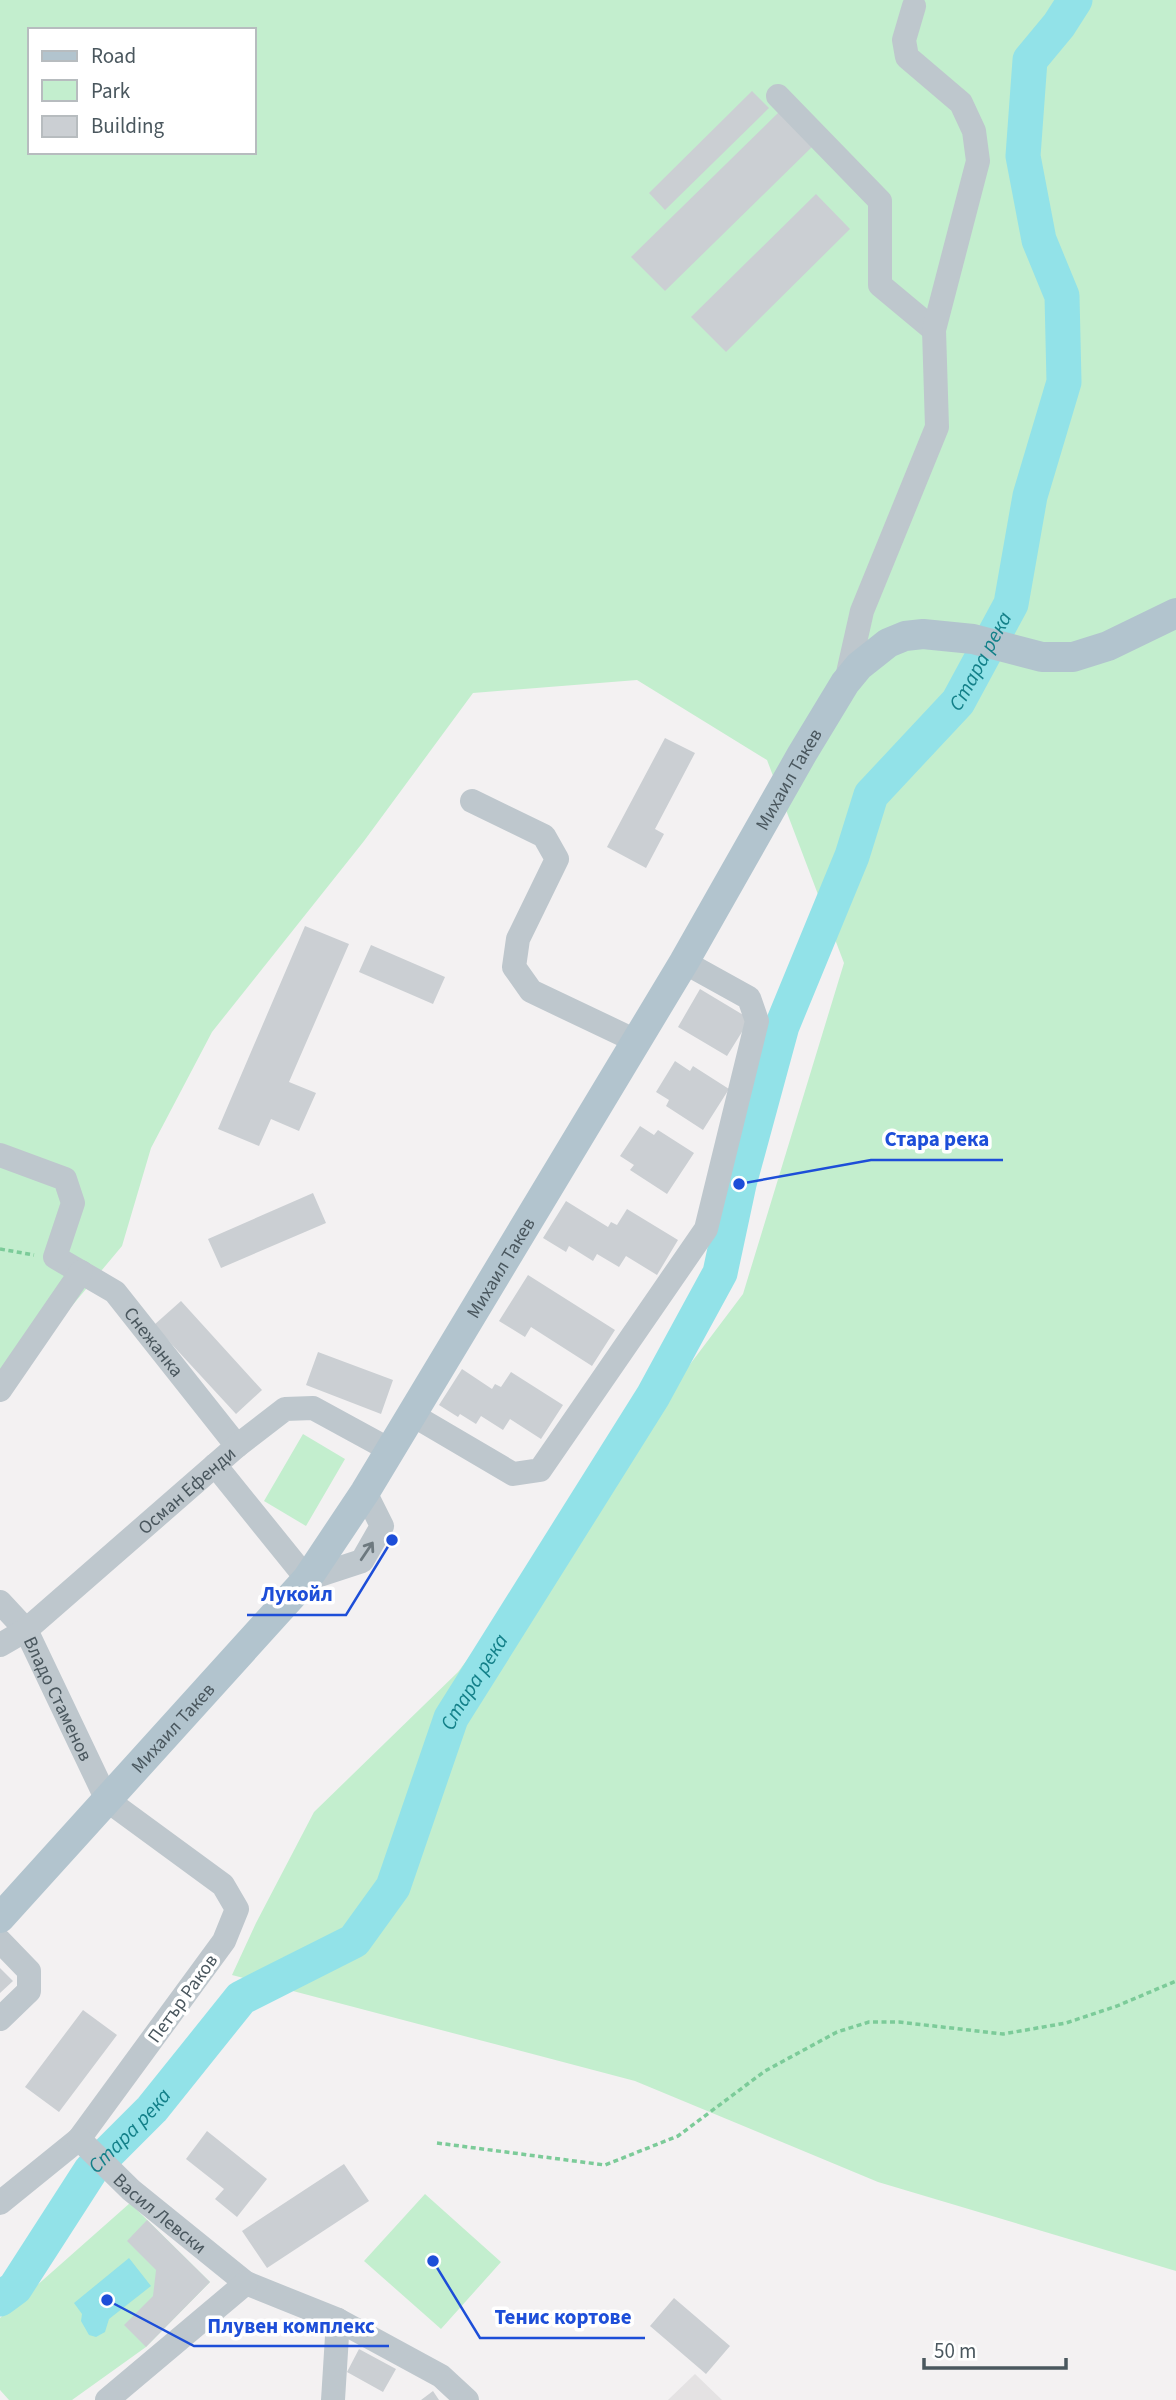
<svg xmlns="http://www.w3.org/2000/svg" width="1176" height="2400" font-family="'Source Sans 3',sans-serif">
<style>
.education{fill:#e4e2e3}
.green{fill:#c3eece;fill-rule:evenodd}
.water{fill:#92e2e8}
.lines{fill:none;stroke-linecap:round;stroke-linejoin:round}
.river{stroke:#92e2e8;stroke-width:35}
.building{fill:#cbcfd3}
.path{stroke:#7ccb99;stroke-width:3.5;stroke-dasharray:5 3.5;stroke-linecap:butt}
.minor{stroke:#bec7cd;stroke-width:24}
.major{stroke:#b2c4ce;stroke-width:30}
.oneway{stroke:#6d797f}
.labels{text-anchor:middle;stroke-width:7;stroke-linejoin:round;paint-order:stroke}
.street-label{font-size:19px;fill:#4a575e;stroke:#fff}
.water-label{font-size:21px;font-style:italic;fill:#138089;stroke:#fff}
.leader{fill:none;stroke:#1d4ed8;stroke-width:2.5}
.callout-dot{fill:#1d4ed8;stroke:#fff;stroke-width:2.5}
.callout-label{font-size:21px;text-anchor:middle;font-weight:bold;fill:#1d4ed8;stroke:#fff;stroke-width:7;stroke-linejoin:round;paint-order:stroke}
</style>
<rect width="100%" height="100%" fill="#f3f1f2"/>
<path class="education" d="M695,2374L722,2400H668Z"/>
<path class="green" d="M0,0H1176V2271L878,2182L635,2081L232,1975L256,1923L314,1812L458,1672L743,1294L844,963L767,760L637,680L473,693L364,841L212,1032L151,1148L122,1246L25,1362L0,1387ZM30,30H254V152H30Z
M303,1434L345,1459L306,1526L264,1501Z
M425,2194L501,2262L441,2329L364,2261Z
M130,2203L210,2282L146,2347L72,2400H9L0,2390V2318Z"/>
<path class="water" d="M129,2258L151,2286L109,2319L105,2332L96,2337L89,2335L81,2321L82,2314L74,2303Z"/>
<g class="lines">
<path class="river" id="s1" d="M0,2299L15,2288L91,2170L152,2109L241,1998L354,1941L393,1887L451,1718L653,1396L720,1273L739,1184L782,1026L852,856L871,795L958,702L1011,604L1030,496L1064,382L1062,296L1039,240L1023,156L1030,60L1059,25L1075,0"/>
</g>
<path class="building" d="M752,91L769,108L665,210L649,193Z
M780,111L814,145L665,291L631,257Z
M816,194L850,229L726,352L691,317Z
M665,738L695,753L655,829L664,834L646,868L607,847Z
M305,926L349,944L289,1082L316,1093L299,1131L271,1119L259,1146L218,1129Z
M371,945L445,977L433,1004L359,972Z
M700,989L750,1019L727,1056L678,1027Z
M675,1061L690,1071L693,1066L729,1089L703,1130L666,1106L669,1100L656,1092Z
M640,1126L654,1135L658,1130L694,1153L667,1194L630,1170L634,1165L620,1156Z
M313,1193L326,1223L221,1268L208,1239Z
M566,1201L608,1227L611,1222L617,1225L627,1209L678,1240L657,1275L626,1256L619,1267L597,1254L593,1261L569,1246L566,1252L543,1238Z
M528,1275L615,1330L592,1366L531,1327L525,1337L499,1321Z
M181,1301L262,1390L236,1414L154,1325Z
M318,1352L393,1380L381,1414L306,1385Z
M462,1369L492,1389L495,1384L501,1387L511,1372L563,1405L541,1439L510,1419L503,1430L481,1416L476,1424L460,1414L458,1417L439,1405Z
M0,1968L13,1981L0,1993Z
M83,2010L117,2035L59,2112L25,2087Z
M207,2131L267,2179L237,2217L215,2199L224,2189L186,2159Z
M344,2164L369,2201L267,2268L242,2231Z
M147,2220L210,2282L146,2347L124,2325L153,2296L156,2270L127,2241Z
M674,2298L730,2346L706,2374L650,2326Z
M359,2349L396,2369L383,2392L347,2372Z
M433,2391L439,2400H421Z"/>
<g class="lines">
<path class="path" d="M0,1249L34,1255
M437,2143L605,2165L678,2136L765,2071L837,2032L869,2022H899L1003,2034L1066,2023L1117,2006L1176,1981"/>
<g class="minor">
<path d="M778,96L880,201V285L934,330"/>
<path d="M846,682L862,611L937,427L934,330L978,161L974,131L961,103L907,57L904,40L914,6"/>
<path d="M472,801L544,836L557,859L518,939L514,967L531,991L636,1041"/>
<path id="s2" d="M0,1155L65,1179L73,1203L55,1257L115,1292L237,1446"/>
<path d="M0,1390L81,1272"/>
<path d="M411,1414L513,1474L540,1470L706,1229L757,1021L749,998L684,962"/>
<path d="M215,1465L307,1579L362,1561L382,1526L365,1492"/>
<path id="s3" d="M0,1602L26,1630L107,1800L223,1885L237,1909L224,1941L79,2139L0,2203"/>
<path id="s4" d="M0,1645L26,1630L237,1446L285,1409L313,1408L390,1450"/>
<path d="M0,1941L29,1971V1991L0,2019"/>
<path id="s5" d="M79,2139L131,2190L246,2283L338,2320L441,2376L467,2400"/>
<path d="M107,2400L246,2283"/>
<path d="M333,2400L338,2320"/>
</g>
<path class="major" id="s6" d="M0,1918L307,1579L365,1492L684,962L802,754L845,683L859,666L888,643L905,636L923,634L973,639L1042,657H1073L1108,646L1176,613"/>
</g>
<defs><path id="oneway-shaft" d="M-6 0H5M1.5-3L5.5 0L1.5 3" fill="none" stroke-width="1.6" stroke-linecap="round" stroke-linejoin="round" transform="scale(1.75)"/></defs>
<use class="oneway" href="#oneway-shaft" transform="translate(367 1551) rotate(-56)"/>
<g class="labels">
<g class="street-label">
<text dy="7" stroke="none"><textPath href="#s6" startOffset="1391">Михаил Такев</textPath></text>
<text dy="7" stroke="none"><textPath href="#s6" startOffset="824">Михаил Такев</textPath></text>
<text dy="7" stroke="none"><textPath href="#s2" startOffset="284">Снежанка</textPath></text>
<text dy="7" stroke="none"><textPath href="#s4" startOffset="243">Осман Ефенди</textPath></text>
<text dy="7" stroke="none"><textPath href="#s3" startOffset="114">Владо Стаменов</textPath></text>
<text dy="7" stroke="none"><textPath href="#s6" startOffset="257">Михаил Такев</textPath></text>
<text transform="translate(182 1998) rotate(-54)" y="7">Петър Раков</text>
<text dy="7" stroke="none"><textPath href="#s5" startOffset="110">Васил Левски</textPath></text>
</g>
<g class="water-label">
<text dy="7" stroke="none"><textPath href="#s1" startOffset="1956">Стара река</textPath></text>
<text dy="7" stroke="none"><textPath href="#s1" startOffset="802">Стара река</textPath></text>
<text dy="7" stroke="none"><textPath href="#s1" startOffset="214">Стара река</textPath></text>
</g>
</g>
<path class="leader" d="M739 1184L871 1160H1003M392 1540L346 1615H247M433 2261L480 2338H645M107 2300L194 2346H389"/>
<g class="callout-dot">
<circle cx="739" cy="1184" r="7"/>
<circle cx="392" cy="1540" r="7"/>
<circle cx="433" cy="2261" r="7"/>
<circle cx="107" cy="2300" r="7"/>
</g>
<g class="callout-label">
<text x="937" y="1146">Стара река</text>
<text x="297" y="1601">Лукойл</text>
<text x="563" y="2324">Тенис кортове</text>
<text x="291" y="2333">Плувен комплекс</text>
</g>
<rect x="28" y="28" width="228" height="126" fill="#ffffff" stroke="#b7bcbf" stroke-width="2"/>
<rect x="42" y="51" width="35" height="10" fill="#b2c4ce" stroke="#b7bcbf" stroke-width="2"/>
<text x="91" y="63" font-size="21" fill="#4a575e">Road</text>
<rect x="42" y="80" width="35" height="21" fill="#c3eece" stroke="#b7bcbf" stroke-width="2"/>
<text x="91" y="98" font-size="21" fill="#4a575e">Park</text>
<rect x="42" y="116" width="35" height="21" fill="#cbcfd3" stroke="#b7bcbf" stroke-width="2"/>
<text x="91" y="133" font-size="21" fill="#4a575e">Building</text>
<path d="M924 2358v10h142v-10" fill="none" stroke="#4a575e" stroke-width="3.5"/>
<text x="934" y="2358" font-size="21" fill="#4a575e" stroke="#ffffff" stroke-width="5" paint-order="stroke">50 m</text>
</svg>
